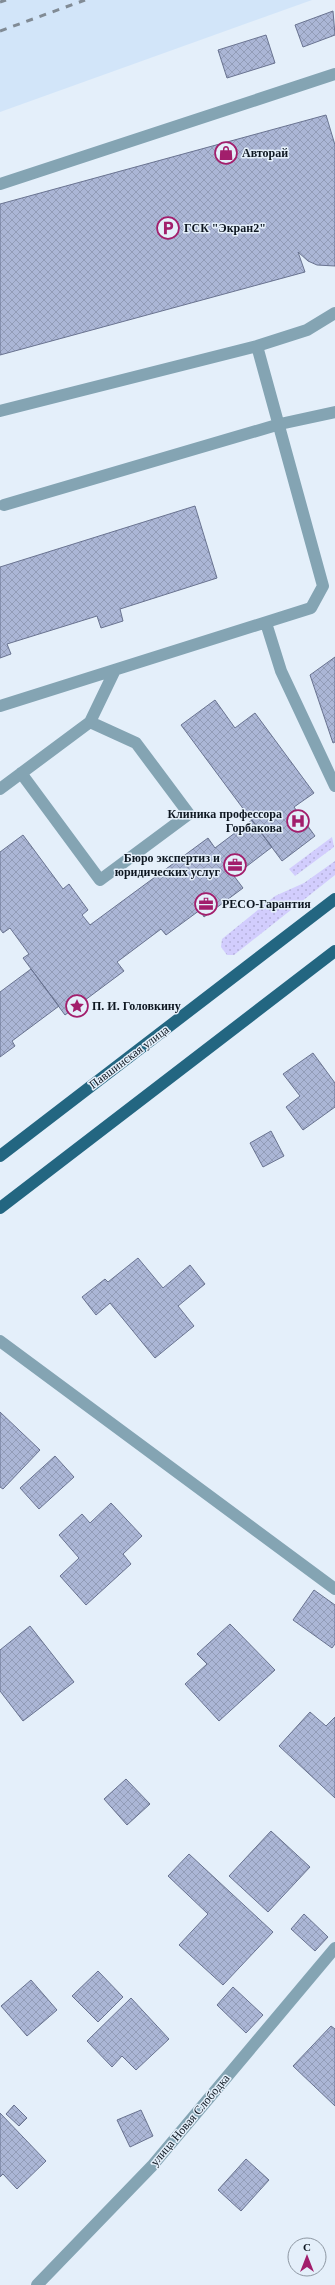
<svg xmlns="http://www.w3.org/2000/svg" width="335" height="2285" font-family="Georgia,serif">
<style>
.built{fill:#d2e5f9}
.green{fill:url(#green-dots)}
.building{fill:url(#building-cross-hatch);stroke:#697390}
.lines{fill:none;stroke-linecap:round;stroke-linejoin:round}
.minor{stroke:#84a4b3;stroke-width:12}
.major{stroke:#236681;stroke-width:12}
.rail{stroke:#818b95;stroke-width:3;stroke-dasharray:7 7;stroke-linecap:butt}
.labels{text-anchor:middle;stroke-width:3;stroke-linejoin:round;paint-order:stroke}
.poi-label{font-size:12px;font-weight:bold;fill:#0d1620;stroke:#e4effa;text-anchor:start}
.street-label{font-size:12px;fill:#0d1620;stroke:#e4effa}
</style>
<defs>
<pattern id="green-dots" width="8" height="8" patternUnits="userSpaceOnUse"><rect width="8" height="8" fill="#d2cdfd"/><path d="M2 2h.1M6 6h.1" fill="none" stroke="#b3afd9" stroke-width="1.8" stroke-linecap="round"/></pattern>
<pattern id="building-cross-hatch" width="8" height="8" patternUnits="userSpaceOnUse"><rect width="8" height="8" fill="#abb6d6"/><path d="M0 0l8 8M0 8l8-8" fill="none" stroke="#929cb7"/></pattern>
</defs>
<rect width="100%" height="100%" fill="#e4effa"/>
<path class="built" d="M0,0H312L0,112Z"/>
<path class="green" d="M332,837L334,847L295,876L289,869Z
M335,861V875L234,955H227L221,947L222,939L275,896L304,883Z"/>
<path class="building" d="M333,11L335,35L303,47L295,25Z
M266,35L275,63L227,78L218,50Z
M326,115L335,145V266L317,265L308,261L298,252L305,272L0,355V204Z
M195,506L217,578L120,609L123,621L101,628L97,616L7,644L11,654L0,658V567Z
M335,657V742L333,743L310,675Z
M215,700L235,728L255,713L314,793L294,807L315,836L282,861L181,725Z
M252,820L272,847L234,876L243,888L204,917L200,910L166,935L161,929L117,962L124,971L65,1015L23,958L29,954L10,928L3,933L0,929V852L23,835L63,889L69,884L88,910L82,915L90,925L208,838L215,848Z
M31,969L59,1006L12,1041L15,1046L0,1057V992Z
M313,1053L335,1083V1107L303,1130L286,1107L300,1096L283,1074Z
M271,1131L284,1156L263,1167L250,1143Z
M138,1258L163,1288L190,1265L205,1284L178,1306L194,1326L155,1358L110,1303L96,1315L82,1297L105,1279L108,1282Z
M0,1412L40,1450L3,1489L0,1487Z
M55,1456L74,1477L39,1509L20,1488Z
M111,1503L142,1536L123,1554L131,1564L86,1605L60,1576L79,1558L59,1535L82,1514L90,1523Z
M314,1590L335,1605V1644L332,1648L293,1620Z
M230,1624L275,1670L219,1721L185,1684L207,1664L197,1654Z
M30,1626L74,1682L23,1721L0,1691V1650Z
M310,1712L326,1726L335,1717V1798L279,1746Z
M126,1779L150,1804L127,1825L104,1799Z
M271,1831L310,1867L268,1912L229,1876Z
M189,1854L273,1932L223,1985L179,1945L208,1914L168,1876Z
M304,1914L328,1937L315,1951L291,1929Z
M98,1971L123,1997L98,2022L72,1996Z
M31,1980L57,2010L27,2036L1,2006Z
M233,1987L263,2015L246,2033L217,2005Z
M131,1998L169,2039L136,2070L122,2056L112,2067L87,2041Z
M331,2026L335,2029V2106L293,2066Z
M14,2105L27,2118L19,2126L6,2114Z
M141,2110L153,2136L130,2147L117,2120Z
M0,2113L46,2161L17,2189L3,2174L0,2177Z
M246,2159L269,2180L241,2211L218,2190Z"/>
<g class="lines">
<path class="minor" d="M0,184L335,74
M0,411L257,346L307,330L335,313
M4,505L280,424L335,412
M266,623L281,671L335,786
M0,706L311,608L323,586L257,346
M21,773L100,880L189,814L136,743L90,722
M0,789L90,722L115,670
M0,1341L335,1589
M37,2285L152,2166L335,1948"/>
<path class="major" d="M0,1156L335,899
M0,1208L335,951"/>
<path class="rail" d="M0,2L6,0
M0,31L85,0"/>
</g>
<defs>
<g id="shop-ring" transform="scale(1.15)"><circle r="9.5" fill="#e4effa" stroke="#a21e6c" stroke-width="1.5"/><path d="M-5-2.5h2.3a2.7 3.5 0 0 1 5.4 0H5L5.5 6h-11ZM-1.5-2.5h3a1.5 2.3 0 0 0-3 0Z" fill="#a21e6c"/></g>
<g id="parking-ring" transform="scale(1.15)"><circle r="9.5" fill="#e4effa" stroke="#a21e6c" stroke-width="1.5"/><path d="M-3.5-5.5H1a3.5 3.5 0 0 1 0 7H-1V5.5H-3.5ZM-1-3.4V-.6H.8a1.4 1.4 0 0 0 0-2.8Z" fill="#a21e6c"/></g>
<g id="hospital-ring" transform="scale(1.15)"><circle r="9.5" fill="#e4effa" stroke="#a21e6c" stroke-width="1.5"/><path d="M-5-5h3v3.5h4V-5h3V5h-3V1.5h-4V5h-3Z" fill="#a21e6c"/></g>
<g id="office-ring" transform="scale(1.15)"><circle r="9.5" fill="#e4effa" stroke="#a21e6c" stroke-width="1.5"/><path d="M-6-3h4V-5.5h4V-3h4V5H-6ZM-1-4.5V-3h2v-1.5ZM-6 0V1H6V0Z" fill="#a21e6c"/></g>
<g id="sight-ring" transform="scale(1.15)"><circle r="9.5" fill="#e4effa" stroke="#a21e6c" stroke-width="1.5"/><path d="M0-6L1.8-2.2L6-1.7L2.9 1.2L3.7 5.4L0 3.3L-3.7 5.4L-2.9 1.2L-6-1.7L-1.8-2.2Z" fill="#a21e6c"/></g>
</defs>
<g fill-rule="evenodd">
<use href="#shop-ring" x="226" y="153"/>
<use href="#parking-ring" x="168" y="228"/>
<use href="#hospital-ring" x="298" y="821"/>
<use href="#office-ring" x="235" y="865"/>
<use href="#office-ring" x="206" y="904"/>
<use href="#sight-ring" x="77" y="1006"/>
</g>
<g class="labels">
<g class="poi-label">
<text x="242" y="157">Авторай</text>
<text x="184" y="232">ГСК "Экран2"</text>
<text x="282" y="818" text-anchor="end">Клиника профессора<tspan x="282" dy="14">Горбакова</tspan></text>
<text x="220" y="862" text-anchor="end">Бюро экспертиз и<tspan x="220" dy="14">юридических услуг</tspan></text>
<text x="222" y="908">РЕСО-Гарантия</text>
<text x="92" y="1010">П. И. Головкину</text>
</g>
<g class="street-label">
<text transform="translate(129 1057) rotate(-37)" y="4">Павшинская улица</text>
<text transform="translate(190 2120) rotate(-50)" y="4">улица Новая Слободка</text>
</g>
</g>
<g transform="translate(307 2257)"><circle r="19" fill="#e4effa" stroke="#8e98a3"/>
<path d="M0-3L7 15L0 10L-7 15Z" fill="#a21e6c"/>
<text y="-6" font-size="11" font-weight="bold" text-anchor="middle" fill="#0d1620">С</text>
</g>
</svg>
